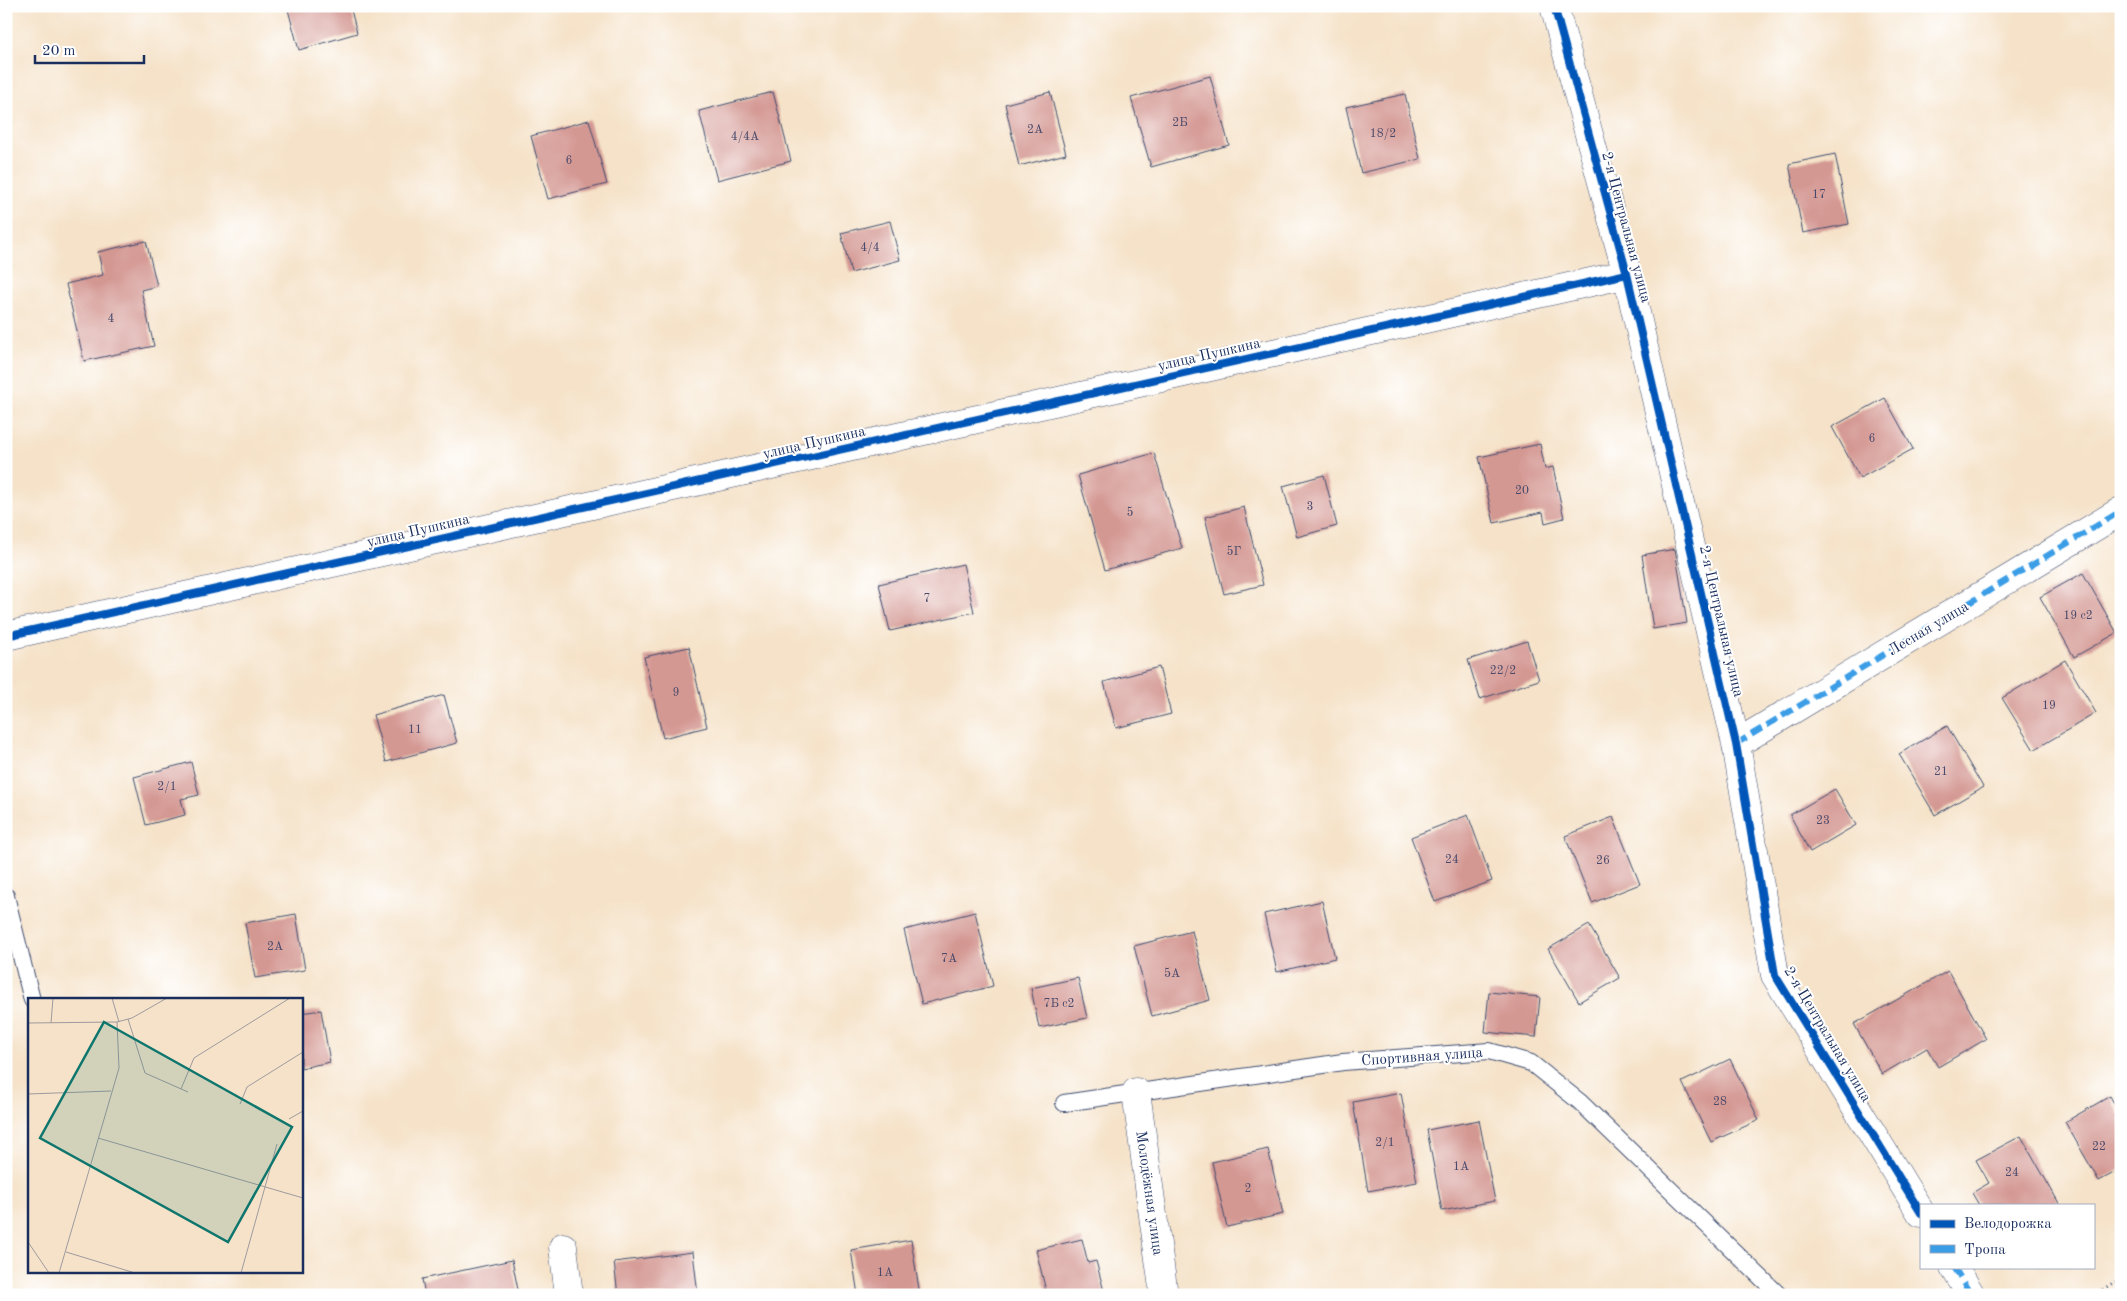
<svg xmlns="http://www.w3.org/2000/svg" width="2127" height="1301" font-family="'Old Standard TT',serif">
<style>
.building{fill:#d49893}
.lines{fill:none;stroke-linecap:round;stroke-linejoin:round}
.service-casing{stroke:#3c4a6e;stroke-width:18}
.minor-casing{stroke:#3c4a6e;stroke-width:29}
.path{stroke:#3c4a6e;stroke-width:3;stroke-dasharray:1 4;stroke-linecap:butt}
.service{stroke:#fff;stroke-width:16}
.minor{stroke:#fff;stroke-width:28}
.quiet{stroke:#3b9de6;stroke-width:6;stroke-dasharray:12 6;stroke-linecap:butt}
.cycleway-casing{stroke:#fff;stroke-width:11}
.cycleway{stroke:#0057b8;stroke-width:8}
.labels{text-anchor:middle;stroke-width:4;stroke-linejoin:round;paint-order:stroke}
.number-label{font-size:12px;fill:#49496b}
.street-label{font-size:15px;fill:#1b2f5e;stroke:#fff}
.inset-road{fill:none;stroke:#9e9a9e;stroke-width:1}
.view{fill:#0f766e;fill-opacity:0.15;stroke:#0f766e;stroke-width:2.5}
.inset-edge{fill:none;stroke:#1b2f5e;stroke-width:2.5}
</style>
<rect width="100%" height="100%" fill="#fff"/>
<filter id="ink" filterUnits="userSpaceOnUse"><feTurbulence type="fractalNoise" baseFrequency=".02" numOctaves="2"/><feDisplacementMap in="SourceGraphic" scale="10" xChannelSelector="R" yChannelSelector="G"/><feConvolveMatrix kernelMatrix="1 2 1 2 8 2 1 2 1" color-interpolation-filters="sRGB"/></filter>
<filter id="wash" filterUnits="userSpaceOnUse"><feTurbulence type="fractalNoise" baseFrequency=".0096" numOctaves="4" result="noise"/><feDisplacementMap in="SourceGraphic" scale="20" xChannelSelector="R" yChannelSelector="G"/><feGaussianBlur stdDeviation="1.12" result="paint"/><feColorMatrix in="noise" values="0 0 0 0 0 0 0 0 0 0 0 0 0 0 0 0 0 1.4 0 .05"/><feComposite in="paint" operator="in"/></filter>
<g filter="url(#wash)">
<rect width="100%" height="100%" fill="#f5e2c8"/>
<g id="blocks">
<path class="building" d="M287,6H350L357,33L299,50Z
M1210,76L1229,145L1151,167L1131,98Z
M773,92L791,161L717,180L699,111Z
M1050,92L1066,154L1019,166L1005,104Z
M1405,94L1420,159L1361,173L1346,107Z
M589,120L607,184L548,199L531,136Z
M1835,154L1849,224L1803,233L1789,164Z
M890,221L900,260L851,273L841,233Z
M146,241L157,286L141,290L154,346L84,361L66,284L103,275L98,252Z
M1885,398L1913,449L1860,478L1832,427Z
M1540,444L1545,469L1553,467L1564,518L1545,523L1543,512L1494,523L1479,457Z
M1154,453L1182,548L1105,570L1078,475Z
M1324,475L1337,526L1297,537L1283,486Z
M1244,507L1263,585L1224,594L1205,517Z
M1675,549L1687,623L1653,629L1642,555Z
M963,564L974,612L890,631L879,584Z
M2083,573L2117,633L2074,657L2040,597Z
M1527,641L1539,680L1480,699L1468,660Z
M689,647L707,727L663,738L644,657Z
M2065,660L2096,713L2034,750L2002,698Z
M1159,667L1171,714L1116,728L1104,682Z
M444,695L457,743L386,762L373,715Z
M1947,726L1983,787L1935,815L1899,754Z
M191,762L199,795L181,799L185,815L146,825L134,777Z
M1835,789L1856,825L1810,852L1790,815Z
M1468,815L1492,881L1435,902L1411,837Z
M1613,817L1640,884L1592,903L1565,836Z
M1322,901L1335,958L1277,972L1264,914Z
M975,912L993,986L922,1004L904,930Z
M296,914L305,970L255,978L245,923Z
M1589,925L1620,978L1579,1002L1548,949Z
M1192,931L1210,1000L1152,1016L1134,946Z
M1948,971L1986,1039L1938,1067L1927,1048L1882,1074L1854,1024Z
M1078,978L1087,1018L1039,1028L1031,988Z
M1489,992L1540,997L1536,1037L1485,1032Z
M321,1010L330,1062L301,1068V1013Z
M1730,1059L1759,1120L1711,1142L1682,1082Z
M1401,1093L1417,1182L1368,1191L1353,1102Z
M2110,1096L2121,1116V1169L2099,1181L2065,1122Z
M1479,1120L1495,1201L1442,1211L1427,1130Z
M2021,1136L2060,1205H1979L1972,1193L1989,1183L1976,1160Z
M1268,1149L1283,1214L1227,1227L1212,1162Z
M1082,1239L1088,1263L1096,1261L1105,1295H1047L1036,1250Z
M911,1240L920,1295H858L851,1250Z
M693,1252L698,1295H618L614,1262Z
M512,1260L519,1295H425L422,1279Z"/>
</g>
</g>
<g filter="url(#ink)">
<use href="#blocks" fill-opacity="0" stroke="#3c4a6e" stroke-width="1"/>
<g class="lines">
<g class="service-casing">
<path id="service" d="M6,896L32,1000
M1064,1103L1343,1062L1489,1051L1531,1063L1580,1102L1779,1295"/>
</g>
<g class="minor-casing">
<path id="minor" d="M1554,6L1627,274L1736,744L1775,975L1921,1213
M6,636L1627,274
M1736,744L2121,511
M1136,1092L1164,1295
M563,1247L569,1295
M1954,1267L1971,1295"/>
</g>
<path class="path" d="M2094,1295L2121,1278"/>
<use href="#service" class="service"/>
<use href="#minor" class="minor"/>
<path class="quiet" d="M1736,744L2121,511
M1954,1267L1971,1295"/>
<g class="cycleway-casing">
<path id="cycleway" d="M1554,6L1627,274L1736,744L1775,975L1921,1213
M6,636L1627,274"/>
</g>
<use href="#cycleway" class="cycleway"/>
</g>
</g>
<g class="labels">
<g class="number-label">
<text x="1180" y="126">2Б</text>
<text x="1035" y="133">2А</text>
<text x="1383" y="137">18/2</text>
<text x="745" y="140">4/4А</text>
<text x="569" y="164">6</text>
<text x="1819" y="198">17</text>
<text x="870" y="251">4/4</text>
<text x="111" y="322">4</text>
<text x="1872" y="442">6</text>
<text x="1522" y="494">20</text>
<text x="1310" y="510">3</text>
<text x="1130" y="516">5</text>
<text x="1234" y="555">5Г</text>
<text x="927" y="602">7</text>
<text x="2078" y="619">19 с2</text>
<text x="1503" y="674">22/2</text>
<text x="676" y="696">9</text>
<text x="2049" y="709">19</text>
<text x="415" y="733">11</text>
<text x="1941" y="775">21</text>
<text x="167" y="790">2/1</text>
<text x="1823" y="824">23</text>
<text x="1452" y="863">24</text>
<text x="1603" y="864">26</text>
<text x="275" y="950">2А</text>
<text x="949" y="962">7А</text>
<text x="1172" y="977">5А</text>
<text x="1059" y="1007">7Б с2</text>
<text x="1720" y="1105">28</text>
<text x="1385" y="1146">2/1</text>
<text x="2099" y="1150">22</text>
<text x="1461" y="1170">1А</text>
<text x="2012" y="1176">24</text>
<text x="1248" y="1192">2</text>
<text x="885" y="1276">1А</text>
</g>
<g class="street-label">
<text transform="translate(1627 227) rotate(75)" y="5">2-я Центральная улица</text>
<text transform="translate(1209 354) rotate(-13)" y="5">улица Пушкина</text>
<text transform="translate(814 442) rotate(-13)" y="5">улица Пушкина</text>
<text transform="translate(418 530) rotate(-13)" y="5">улица Пушкина</text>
<text transform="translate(1722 621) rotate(77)" y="5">2-я Центральная улица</text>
<text transform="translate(1928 628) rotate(-31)" y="5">Лесная улица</text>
<text transform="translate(1828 1034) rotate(59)" y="5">2-я Центральная улица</text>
<text transform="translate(1422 1056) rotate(-4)" y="5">Спортивная улица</text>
<text transform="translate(1150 1193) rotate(82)" y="5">Молодёжная улица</text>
</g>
</g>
<g transform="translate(28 998)">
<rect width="275" height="275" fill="#f5e2c8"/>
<path class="inset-road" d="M84,0L91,24M100,21L117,75L160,94M0,25L89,24L104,20L139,0M23,25L25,0M153,91L166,60L262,0M0,96L83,93M212,106L219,89L275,54M261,121L275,113M70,140L275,200M0,244L21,275M38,254L107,275M31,275L91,70L89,24M213,275L249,146"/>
<path class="view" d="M76,24L264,129L200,244L12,140Z"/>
<rect width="275" height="275" class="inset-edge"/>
</g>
<rect width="2127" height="1301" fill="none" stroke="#fff" stroke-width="25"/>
<rect x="1920" y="1204" width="175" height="65" fill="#ffffff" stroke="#a4acbf"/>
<rect x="1930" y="1220" width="25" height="8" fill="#0057b8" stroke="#a4acbf"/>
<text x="1964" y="1228" font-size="15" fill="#1b2f5e">Велодорожка</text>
<rect x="1930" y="1245" width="25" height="8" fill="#3b9de6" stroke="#a4acbf"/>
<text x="1964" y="1254" font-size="15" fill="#1b2f5e">Тропа</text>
<path d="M35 55v8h109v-8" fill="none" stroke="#1b2f5e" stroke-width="2.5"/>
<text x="42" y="55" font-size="15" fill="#1b2f5e" stroke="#ffffff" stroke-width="4" paint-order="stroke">20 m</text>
</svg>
